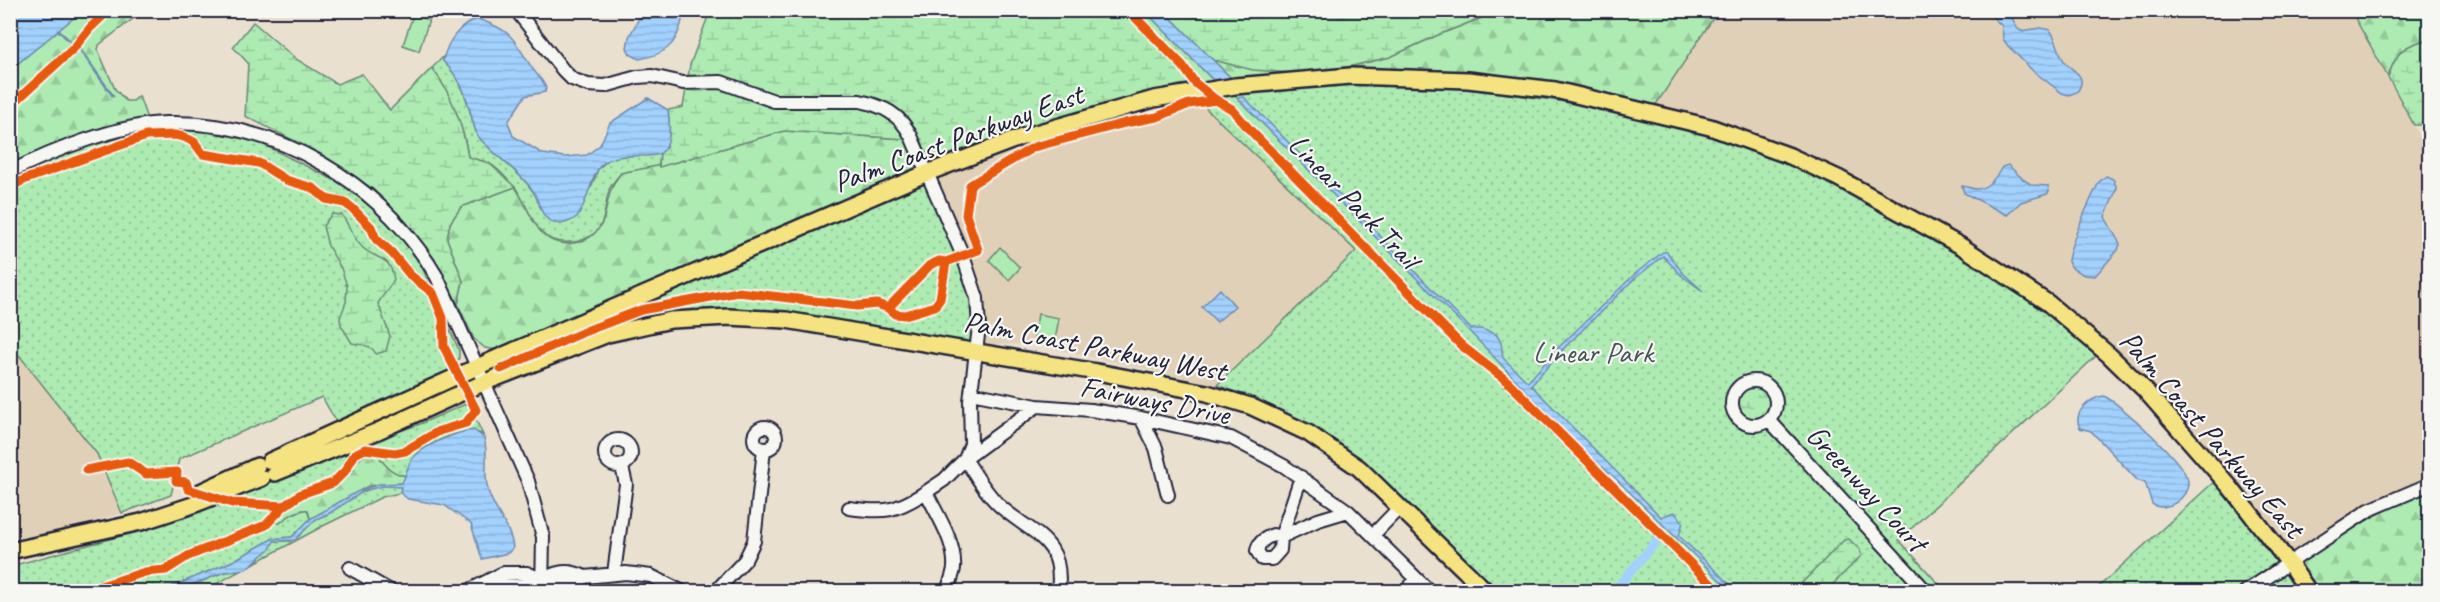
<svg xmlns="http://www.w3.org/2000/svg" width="2440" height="602" font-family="Caveat,sans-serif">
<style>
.built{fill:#e1d0b8}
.green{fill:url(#green-dots);stroke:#688676;stroke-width:1.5}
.forest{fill:url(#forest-firs);stroke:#688676;stroke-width:1.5}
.wetland{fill:url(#wetland-marsh);stroke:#688676;stroke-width:1.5}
.pitch{fill:#adebb2;stroke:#688676;stroke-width:1.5}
.water{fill:url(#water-rules);stroke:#6f8bb0;stroke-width:1.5}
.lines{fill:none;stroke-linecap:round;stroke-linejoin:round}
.stream{stroke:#6f8bb0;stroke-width:3}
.canal{stroke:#a2d1fe;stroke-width:9}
.minor-casing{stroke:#22223b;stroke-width:16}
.major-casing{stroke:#22223b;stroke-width:20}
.minor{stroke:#f6f6f2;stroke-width:12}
.major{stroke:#f5e382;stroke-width:15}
.cycleway-casing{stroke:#f6f6f2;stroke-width:13}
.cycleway{stroke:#e8590c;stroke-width:9}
.labels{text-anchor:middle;stroke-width:4.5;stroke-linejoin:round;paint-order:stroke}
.street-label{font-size:30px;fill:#22223b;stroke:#f6f6f2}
.park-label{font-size:30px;fill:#455459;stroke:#f6f6f2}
</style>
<defs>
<pattern id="green-dots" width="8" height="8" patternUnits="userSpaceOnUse" patternTransform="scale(1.5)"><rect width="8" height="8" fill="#adebb2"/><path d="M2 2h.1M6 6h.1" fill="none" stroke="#95c99a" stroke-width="1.8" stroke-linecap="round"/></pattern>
<pattern id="forest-firs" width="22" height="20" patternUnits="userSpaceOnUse" patternTransform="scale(1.5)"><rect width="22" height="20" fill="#adebb2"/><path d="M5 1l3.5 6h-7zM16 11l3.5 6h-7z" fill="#95c99a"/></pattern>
<pattern id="wetland-marsh" width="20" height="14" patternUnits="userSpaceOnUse" patternTransform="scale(1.5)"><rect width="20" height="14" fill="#adebb2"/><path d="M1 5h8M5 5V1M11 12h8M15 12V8" fill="none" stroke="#95c99a"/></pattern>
<pattern id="water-rules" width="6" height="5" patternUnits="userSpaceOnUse" patternTransform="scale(1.5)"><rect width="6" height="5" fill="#a2d1fe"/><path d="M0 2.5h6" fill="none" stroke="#8bb3db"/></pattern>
</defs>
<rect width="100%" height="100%" fill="#eae0d0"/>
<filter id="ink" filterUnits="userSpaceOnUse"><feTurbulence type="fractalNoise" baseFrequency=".0167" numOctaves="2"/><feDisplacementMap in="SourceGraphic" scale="12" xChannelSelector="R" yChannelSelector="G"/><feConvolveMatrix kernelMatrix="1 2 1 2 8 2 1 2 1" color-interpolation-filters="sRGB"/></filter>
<g filter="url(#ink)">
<path class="built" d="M1718,11H2351L2429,153V477L2375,501L2296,552L2286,550L2151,385L2113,346L2044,292L1842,174L1653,109Z
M1194,97L1356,251L1217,385L1033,344L973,345L923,180L1024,141L1155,103Z
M10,345L97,454L122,513L30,541L11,543Z"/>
<path class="green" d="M444,56L443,61C467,84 467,107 477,135C494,156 519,170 534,193C541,204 542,216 554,223L592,186L598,169L608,160L616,157L660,153L659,167L621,173C617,178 612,183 610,188C604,202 607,221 596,232C590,238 580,242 571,242C530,245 534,209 513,186C507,179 498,168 490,164C484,160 475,160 468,157C464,127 450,93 432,68Z
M1390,83C1490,89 1589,102 1686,127C1705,132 1723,140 1742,147C1847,184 1947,240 2037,305C2058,320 2077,339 2096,356L1899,540L1945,591H1495C1444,541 1395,486 1337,443C1301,417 1259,401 1217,385L1356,251L1194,97L1321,84Z
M180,130L219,133L260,143L346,186L383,217L416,254L459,350V358L450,371L337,423L322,397L179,459L171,495L122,513L97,454L11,345V180C60,148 122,135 180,130Z
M923,180L974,298L973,345L903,330L793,314L677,315L638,319L568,343L566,337L590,325Z
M468,403L483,435C466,425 430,442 417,455C410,461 409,468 406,476C396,474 386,468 381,459H357L336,485L301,498L276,519L280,523L288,515L307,509L310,519L292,537L272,539L233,561L162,591L11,592V566L158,526L211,507L331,455L420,424Z
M2217,479L2302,592H2093Z
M393,485L401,487L400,493L382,497L323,526L203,591L177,592L224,572L241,571L255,563L274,541H291L316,519L328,514L347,500L373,487Z"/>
<path class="forest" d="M82,11H143L99,45L98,50L115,89L126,101H133L139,96L147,119L11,167V69Z
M1499,11H1718L1653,109L1556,85L1234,81L1213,60L1302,74L1352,66L1390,57L1438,35Z
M2351,11H2429V39C2402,46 2397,51 2388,77Z
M784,131L921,140L929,162L886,185L498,350L485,348L474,339L458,304L463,281L447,239L450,223L461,207L515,187C532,211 537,253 579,242C590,239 599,231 603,221C609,202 607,190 621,173L677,162Z
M369,454H378C384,466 393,474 406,476L402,483L368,486L310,519L308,510C300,508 286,517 280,523H276C279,501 318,495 334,485C348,476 352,460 369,454Z
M2429,491V591H2317L2297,564C2340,536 2381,509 2429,491Z"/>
<path class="wetland" d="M710,11H1145L1214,81L1179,85L1119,102L929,162L921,140L784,131L659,167L660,153C672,144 670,124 668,110L683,107L690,65Z
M1164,11H1499L1438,35L1390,57L1352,66L1302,74L1253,70L1213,60Z
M253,22L296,59L337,84L362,74L390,110L432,68C451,93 463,126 468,157L489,163L515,187L461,207L450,223L447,239L463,281L458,304L436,261L406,222L373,189L321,154L245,116L248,63L233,47Z
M2429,39V125H2414L2388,77C2397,51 2402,46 2429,39Z
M332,214L342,215C349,225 354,240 363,248C379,262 390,254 394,280L378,303L390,336L386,351L376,354C372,345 362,345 352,343L341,325L340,318L346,302L347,286L341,268L328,246L323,226Z
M1738 402a16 16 0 1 1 32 0a16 16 0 1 1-32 0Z
M1849,539L1860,550L1861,556L1826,591H1794L1844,540Z"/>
<path class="pitch" d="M413,15L429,20L419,51L403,45Z
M1000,247L1020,268L1009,280L989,260Z
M1038,314L1059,318L1055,341L1034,338Z"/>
<path class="water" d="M11,10H82V11L11,69Z
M643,11H684C679,41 670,54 639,59L630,54L627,48L629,37Z
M1145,11H1164L1234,81H1214Z
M1986,11H2009L2017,28L2021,31L2041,28L2050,30C2057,39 2058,51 2064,61C2069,70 2090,74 2077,92L2069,95L2062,93L2033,71L2008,46L2003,39L2002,26Z
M478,19C515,32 512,38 532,68C537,75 543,80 546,88L545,92L525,96L508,122L513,136L543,154L565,157L587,155L600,145L610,123L648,98L668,110C678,186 632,138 601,165C592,174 587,203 578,216C571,222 561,226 552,222C540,217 540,201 533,191C518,169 494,156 477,135C467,105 468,86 443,61C447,41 460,24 478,19Z
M1244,97L1471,329H1481L1496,334L1501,342L1503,358L1528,382L1559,347L1636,273L1663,252H1667L1683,273L1704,292L1681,275L1663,256L1633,280L1566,346L1531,385L1661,517L1674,512L1683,522L1679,536L1737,591H1731L1616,479L1573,440L1469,331L1237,98Z
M2008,165L2024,180L2032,185L2048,186L2049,191L2047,194L2021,202L2007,215L1964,193L1962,186C1967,186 1971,189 1976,189C1988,189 1997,176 2002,167Z
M2106,176L2113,179L2117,188L2105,217L2120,244L2118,250L2095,276L2084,275L2073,269L2068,262C2069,243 2090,201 2099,182Z
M1220,289L1235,306L1217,322L1202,307Z
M2104,396C2121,404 2185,463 2188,481C2190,498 2165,514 2152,504L2145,482L2138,481L2091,431L2080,428C2072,413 2089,398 2104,396Z
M474,430L484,438C489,455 483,473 488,490C493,510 511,526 513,548L508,553L482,559L471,524L444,505L408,499L400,493L401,487L382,486L364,491L328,514L316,519L295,540L274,541L270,549L246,569L224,572L177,591H162L233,561L272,539L292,537L310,519L357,492L379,484L402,483C406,476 407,467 411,461C419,447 458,431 474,430Z"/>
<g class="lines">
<path class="stream" d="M58,30L74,45
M79,48L113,96"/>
<path class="canal" d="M1613,592L1661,536"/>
<g class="minor-casing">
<path id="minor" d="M516,10L563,70L572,79L588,85L605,86L637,77L652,76L683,83L721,82L774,101H860C883,106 900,114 911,136L963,256L977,298L979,327L970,401L971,444L965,459
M10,172C51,151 120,124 166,123C276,120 381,182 437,277L528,481L543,537L542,592
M1732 403a22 22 0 1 1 44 0a22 22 0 1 1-44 0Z
M971,393L1037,406L1091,410L1141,418L1231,438L1284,466L1348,511L1430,592
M1141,418L1156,448L1168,495
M1769,420L1927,592
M754 438a11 11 0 1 1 22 0a11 11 0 1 1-22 0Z
M605 453a13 13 0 1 1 26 0a13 13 0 1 1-26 0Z
M965,459C976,475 986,494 1001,507C1033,535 1065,539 1058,592
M1301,477L1281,537L1318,520L1348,511
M849,508C885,513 895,512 926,492
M1374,534L1400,507
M1273,535L1281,537L1280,550L1272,559H1262L1257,551C1258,542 1265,538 1273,535Z
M350,568L392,592
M614,573L626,484L622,467
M486,582C498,584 511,587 524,585C547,582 557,563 585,577
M466,592L503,573H527L552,584L577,582L585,577L626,573L651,576L683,592
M715,592L745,560L754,541L764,449
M947,592C949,584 953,576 954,568C956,542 937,515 926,492L944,480L965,459L1037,406
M1406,592L1416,579
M2245,592L2369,510L2430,484"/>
</g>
<g class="major-casing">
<path id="major" d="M270,461L497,358L927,173L1022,137L1154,99L1235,86L1350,76L1468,80L1555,90L1710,127L1790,156L1838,178L1961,246L2048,303L2109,355L2144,389L2230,487L2289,563L2309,592
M275,473L378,431L483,383L608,334L671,320L729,317L786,320L1097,372L1207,393L1250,406L1308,433L1359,468L1487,592
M200,492L257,466
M10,551L141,522L190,506L262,478"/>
</g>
<use href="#minor" class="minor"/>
<use href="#major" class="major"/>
<g class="cycleway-casing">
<path id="cycleway" d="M1128,10L1183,66L1195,83L1216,100
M10,109L17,100L74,48L90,28L109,10
M10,187L26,179L146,136L175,135L184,137L194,142L203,154L259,163L286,180L313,188L326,199L345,203L352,208L371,227L376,239L392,253L410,275L433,293L443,318L444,347L476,410L466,423L439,431L405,451L395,453L365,449L355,454L345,471L333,483L301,494L284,506
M888,308L895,314L905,315L935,306L940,299L946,262
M501,369L586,331L641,310L738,292L857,306L877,304L888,308L930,265L939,261L946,262L978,250L966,215L970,185L1034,147L1125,123L1157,117L1189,104L1216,100L1232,109L1249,129L1462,346L1507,381L1719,592
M82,592L145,572L166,570L188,556L266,525L284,506L232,503L188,489L186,482L176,481L177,472L146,474L128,462L86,470"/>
</g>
<use href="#cycleway" class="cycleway"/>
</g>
</g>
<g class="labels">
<g class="street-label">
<text transform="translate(958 138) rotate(-20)" y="10">Palm Coast Parkway East</text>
<text transform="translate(1354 201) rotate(46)" y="10">Linear Park Trail</text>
<text transform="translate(1095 346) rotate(11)" y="10">Palm Coast Parkway West</text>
<text transform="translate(1155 400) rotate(11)" y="10">Fairways Drive</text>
<text transform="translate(2212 434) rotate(49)" y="10">Palm Coast Parkway East</text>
<text transform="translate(1867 488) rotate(47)" y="10">Greenway Court</text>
</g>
<g class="park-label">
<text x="1593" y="362">Linear Park</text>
</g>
</g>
<rect width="2440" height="602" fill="none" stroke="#f6f6f2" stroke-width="36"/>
<rect x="18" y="18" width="2404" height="566" fill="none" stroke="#22223b" stroke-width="2" filter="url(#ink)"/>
</svg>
